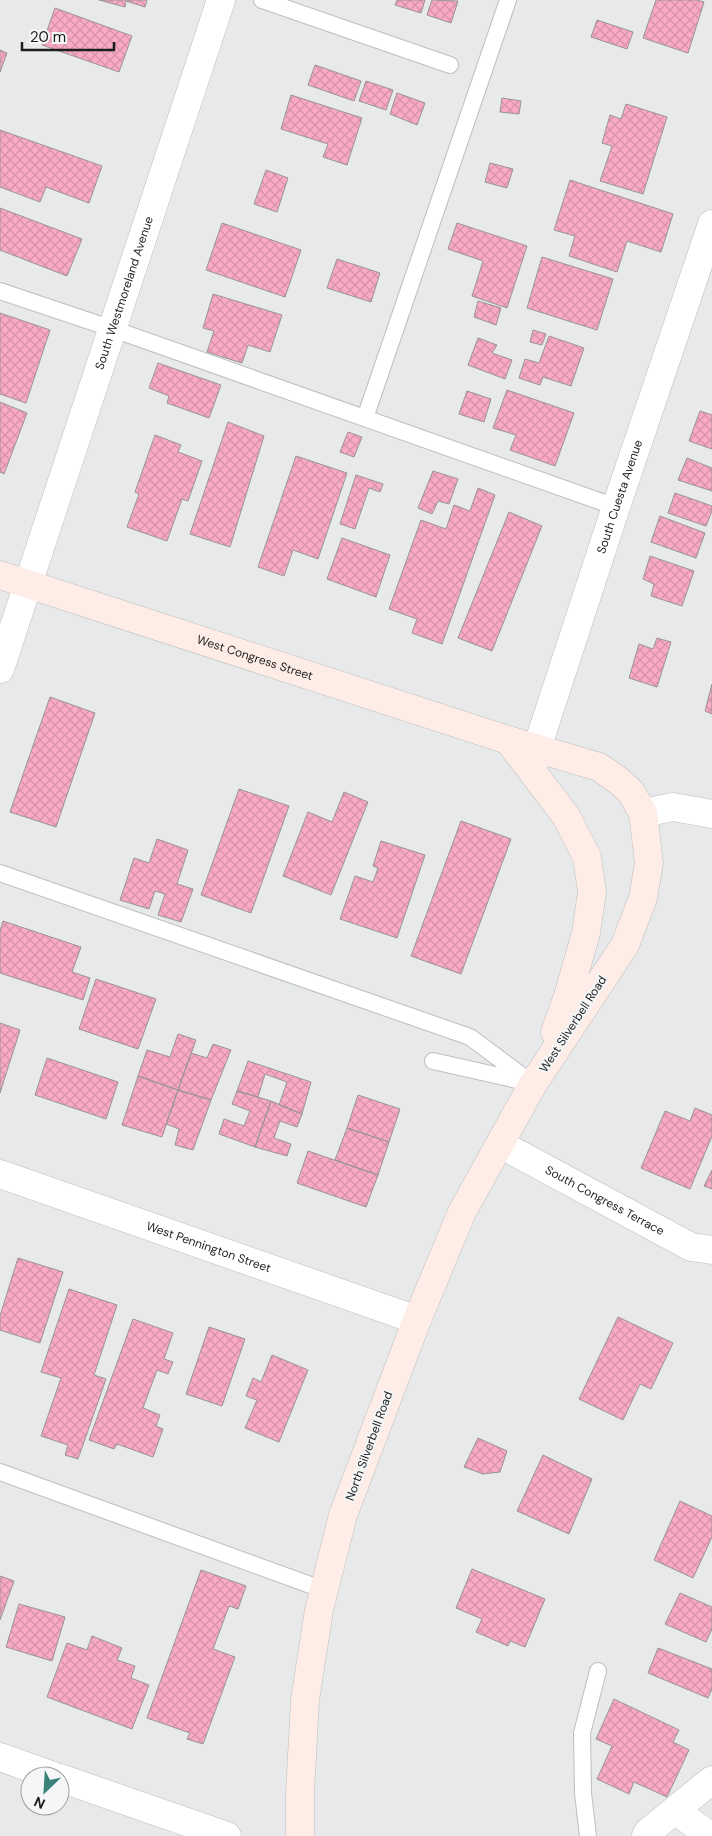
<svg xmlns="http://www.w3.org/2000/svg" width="712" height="1836" font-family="'DM Sans',sans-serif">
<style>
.building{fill:url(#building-cross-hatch);stroke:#989596}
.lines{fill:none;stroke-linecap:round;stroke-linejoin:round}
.service-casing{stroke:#bcbebf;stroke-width:18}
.minor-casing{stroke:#bcbebf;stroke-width:29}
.tertiary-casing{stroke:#bcbebf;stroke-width:29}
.secondary-casing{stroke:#bcbebf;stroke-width:29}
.service{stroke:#fff;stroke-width:16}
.minor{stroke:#fff;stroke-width:28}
.tertiary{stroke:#fff;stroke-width:28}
.secondary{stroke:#feede7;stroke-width:28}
.labels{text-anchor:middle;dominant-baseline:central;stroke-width:4;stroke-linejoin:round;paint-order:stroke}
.street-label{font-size:12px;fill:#1c1d1e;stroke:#f4f6f8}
</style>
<defs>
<pattern id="building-cross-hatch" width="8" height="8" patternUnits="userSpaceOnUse" patternTransform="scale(1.25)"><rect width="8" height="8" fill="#faaac5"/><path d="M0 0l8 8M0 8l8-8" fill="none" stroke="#d692a9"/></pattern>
</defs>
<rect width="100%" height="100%" fill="#e7e9ea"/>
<path class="building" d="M99 0H147L145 7 126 1 125 7Z
M397 0H425L421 13 395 5Z
M432 0 458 1 451 23 427 15Z
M656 0H697L704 2 688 53 643 38Z
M55 8 132 36 119 72 42 45Z
M597 20 633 32 627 49 591 37Z
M0 50 7 53 0 72Z
M315 65 361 81 354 101 308 85Z
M366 81 393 90 386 110 359 101Z
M397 93 425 103 417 125 390 114Z
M291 95 362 118 347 165 323 157 328 144 281 129Z
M502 98 521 101 519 114 500 112Z
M626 104 667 117 643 194 600 181 612 146 602 143 610 115 621 119Z
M0 130 102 166 89 203 46 187 40 202 0 187Z
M490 163 513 169 507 188 485 182Z
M266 170 288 178 277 212 254 204Z
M570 180 673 214 661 252 627 241 617 272 569 256 575 236 554 230Z
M0 208 82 239 67 276 0 250Z
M222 223 301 250 285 297 206 270Z
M457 223 527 246 507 308 472 296 483 261 448 249Z
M542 257 613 279 597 330 527 308Z
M337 259 380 273 371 302 327 288Z
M213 294 282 315 270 352 248 345 242 363 207 352 214 331 203 328Z
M478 301 501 308 496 325 474 317Z
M0 313 50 330 26 403 0 394Z
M533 330 546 334 542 345 530 342Z
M549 336 584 348 571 386 543 377 540 385 519 378 525 359 539 363Z
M478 338 497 345 492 353 512 360 505 379 468 365Z
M158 363 221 385 209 418 167 403 169 396 149 388Z
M507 390 574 413 555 466 510 450 516 435 493 428Z
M467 391 491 399 484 422 459 414Z
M0 402 27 413 4 474 0 472Z
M700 411 712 415V449L689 441Z
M228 422 264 436 230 547 190 534Z
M348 432 362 437 354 457 340 452Z
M155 435 181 445 178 452 202 461 188 501 182 499 167 541 127 527 139 494 135 492Z
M296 456 347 473 318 559 293 550 284 576 258 567Z
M687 458 712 468V491L678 480Z
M433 471 458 479 449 504 438 501 432 514 418 508Z
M356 475 383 484 380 492 369 488 355 529 340 524Z
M478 488 495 495 442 644 412 633 417 619 389 609 421 520 446 529 454 505 470 511Z
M675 493 712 506V511L706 526 668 513Z
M509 512 542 526 492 651 458 638Z
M660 516 705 533 696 558 651 542Z
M342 538 390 555 376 597 327 579Z
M650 556 694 571 682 606 651 596 654 584 643 579Z
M657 638 671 642 657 687 629 678 639 644 653 649Z
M712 684V714L705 711Z
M50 697 95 713 56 827 10 812Z
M239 789 289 806 251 913 201 895Z
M344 792 368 802 331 895 283 876 308 812 332 822Z
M461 821 511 839 461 974 411 956Z
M157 839 188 850 177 884 193 889 181 922 158 915 165 894 155 891 149 909 120 900 134 858 149 863Z
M381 841 425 855 397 938 340 919 355 876 373 882 378 868 373 866Z
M3 921 81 947 72 972 90 978 83 1000 0 973V931Z
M96 979 156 999 138 1049 79 1029Z
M0 1023 20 1030 0 1093Z
M178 1034 196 1040 178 1090 138 1076 147 1050 170 1057Z
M213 1044 231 1050 211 1100 178 1090 191 1053 207 1058Z
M47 1058 118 1082 106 1119 35 1095Z
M248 1061 311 1082 302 1114 279 1105 287 1082 265 1074 258 1097 237 1091Z
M138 1076 178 1090 162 1137 122 1125Z
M178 1090 211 1100 193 1150 175 1145 179 1129 166 1124Z
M237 1091 271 1101 255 1147 219 1134 224 1119 244 1126 250 1111 232 1104Z
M358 1095 400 1109 389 1142 347 1128Z
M271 1101 302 1114 297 1127 280 1121 274 1138 291 1144 287 1156 255 1147Z
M695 1108 712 1115V1136L690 1189 641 1168 665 1111 690 1121Z
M347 1128 389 1142 378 1175 335 1160Z
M308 1151 378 1175 366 1207 297 1183Z
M712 1170V1189L704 1186Z
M18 1258 63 1272 40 1343 0 1330V1316Z
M69 1289 117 1305 94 1375 106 1379 78 1459 65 1455 68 1445 41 1436 61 1378 41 1372Z
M618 1317 673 1343 651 1389 640 1384 623 1420 579 1399Z
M133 1319 173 1333 164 1359 173 1362 168 1374 157 1370 143 1408 160 1415 156 1426 163 1429 153 1457 117 1444 114 1449 89 1440Z
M209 1327 245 1339 222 1406 186 1394Z
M272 1355 308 1370 279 1442 245 1428 257 1400 246 1396 253 1378 261 1382Z
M478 1438 507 1451 500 1472 483 1474 464 1467Z
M543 1455 592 1479 569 1534 517 1511Z
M680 1501 712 1516V1537L693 1578 654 1560Z
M472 1569 545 1599 525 1647 510 1641 508 1646 476 1632 482 1619 456 1608Z
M201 1570 246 1586 238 1609 229 1606 213 1649 235 1657 203 1744 187 1739 190 1733 147 1718Z
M0 1576 14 1581 0 1620Z
M680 1593 712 1607V1629L706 1642 665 1624Z
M19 1604 65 1617 52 1661 6 1647Z
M92 1636 122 1648 117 1660 135 1666 131 1678 149 1685 132 1729 47 1697 67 1643 87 1650Z
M658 1648 712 1669V1689L708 1698 648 1673Z
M614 1699 679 1730 673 1742 689 1750 667 1797 634 1782 629 1794 597 1779 612 1746 596 1739Z"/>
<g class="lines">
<defs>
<path id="service" d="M262 0 450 65
M0 291 113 329 616 507
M365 418 508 0
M0 873 470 1037 533 1084
M433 1061 526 1082
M0 1472 324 1590
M588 1836 583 1793 582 1733 598 1671"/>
<g id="minor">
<path id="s1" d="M0 669 221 0"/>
<path d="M643 813 673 807 712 814"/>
<path id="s2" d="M500 1144 691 1247 712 1250"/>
<path id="s3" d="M0 1174 417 1320"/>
<path d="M0 1757 53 1776"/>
<path d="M60 1778 227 1836"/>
<path d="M675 1810 710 1836"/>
<path d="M646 1836 648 1832 712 1780"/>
</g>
<g id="tertiary">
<path id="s4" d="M532 771 537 748 616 507 712 224"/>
</g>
<g id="secondary">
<path id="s5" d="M0 575 508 740 599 767 619 781 631 792 643 813 649 863 643 898 625 945 533 1084 462 1212 417 1320 343 1515 319 1610 305 1700 300 1793V1836"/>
<path d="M508 740 566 816 587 857 592 892 586 933 568 996 555 1032"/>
</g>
</defs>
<use href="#service" class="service-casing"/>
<use href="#minor" class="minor-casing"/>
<use href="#tertiary" class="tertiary-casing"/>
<use href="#secondary" class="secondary-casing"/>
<use href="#service" class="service"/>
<use href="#minor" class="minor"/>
<use href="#tertiary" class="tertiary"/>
<use href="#secondary" class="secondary"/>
</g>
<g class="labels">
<g class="street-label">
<text stroke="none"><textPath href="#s1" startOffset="396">South Westmoreland Avenue</textPath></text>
<text stroke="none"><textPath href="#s4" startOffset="288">South Cuesta Avenue</textPath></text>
<text stroke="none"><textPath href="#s5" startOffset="268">West Congress Street</textPath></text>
<text transform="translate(573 1024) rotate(-57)">West Silverbell Road</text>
<text stroke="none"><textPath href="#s2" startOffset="119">South Congress Terrace</textPath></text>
<text stroke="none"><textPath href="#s3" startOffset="221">West Pennington Street</textPath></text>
<text transform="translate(369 1446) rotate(-70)">North Silverbell Road</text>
</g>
</g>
<g transform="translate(45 1791) rotate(205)"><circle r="24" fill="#f4f6f8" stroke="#9e9fa1"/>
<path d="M0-4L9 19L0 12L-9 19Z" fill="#3a817a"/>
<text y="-8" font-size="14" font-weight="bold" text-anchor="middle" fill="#1c1d1e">N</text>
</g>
<path d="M22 42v8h92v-8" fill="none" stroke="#1c1d1e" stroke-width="2.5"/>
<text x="30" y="42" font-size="15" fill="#1c1d1e" stroke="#f4f6f8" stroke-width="4" paint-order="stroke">20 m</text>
</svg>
